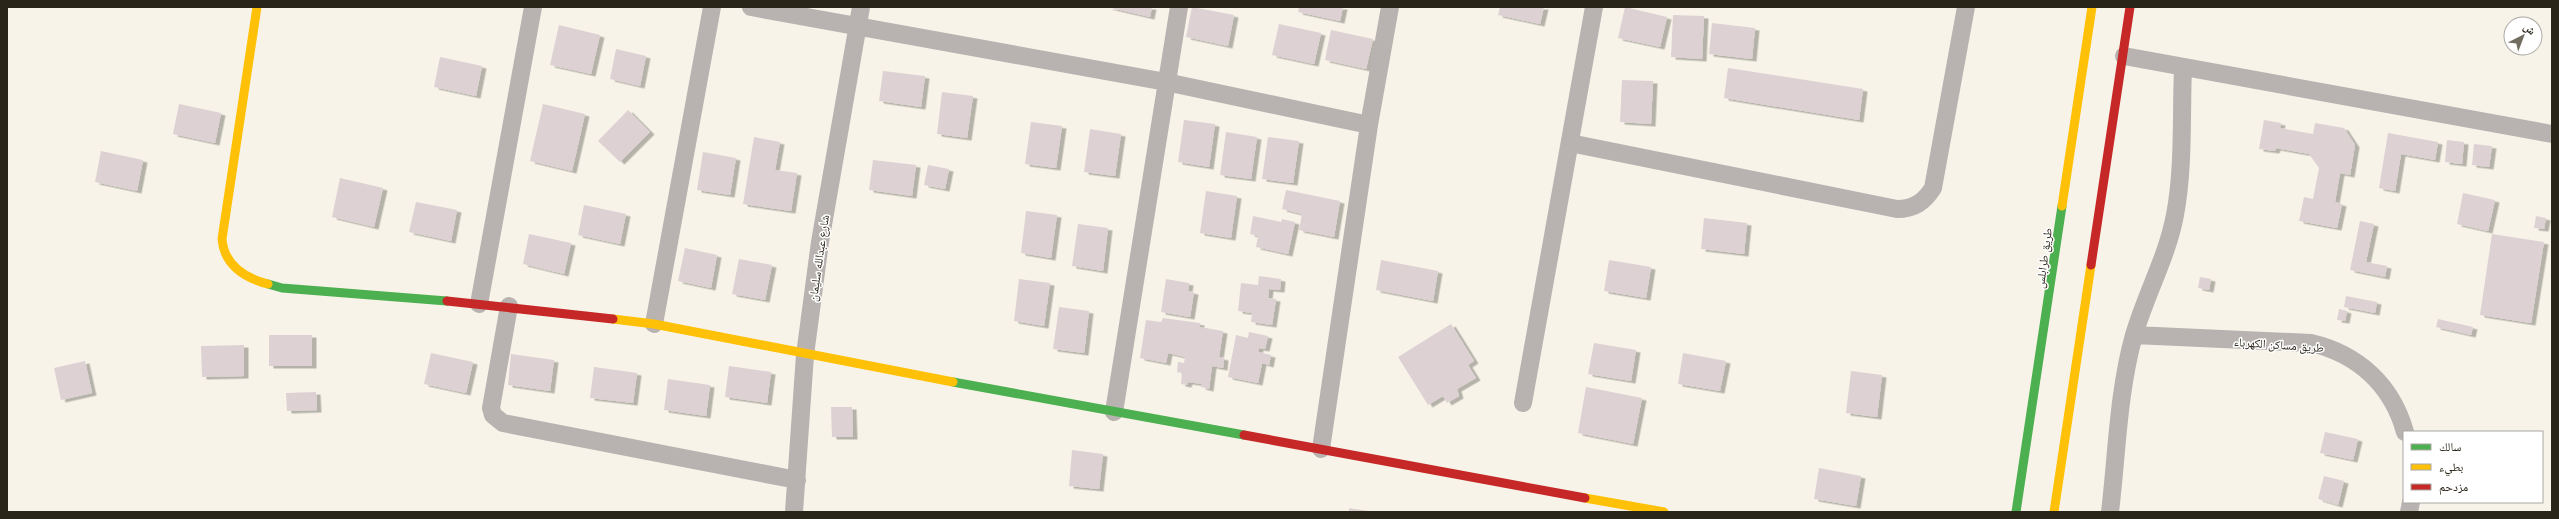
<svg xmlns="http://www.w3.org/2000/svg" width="2559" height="519" font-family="'Exo 2','Noto Naskh Arabic',sans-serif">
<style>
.building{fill:#ddd1d4;filter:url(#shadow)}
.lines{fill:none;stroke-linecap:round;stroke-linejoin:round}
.street{stroke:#b8b2b1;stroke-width:18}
.fast{stroke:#4caf50;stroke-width:9}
.slow{stroke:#ffc107;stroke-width:9}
.jam{stroke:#c62828;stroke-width:9}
.labels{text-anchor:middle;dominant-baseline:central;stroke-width:3;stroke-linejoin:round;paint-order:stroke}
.street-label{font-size:12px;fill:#2a2519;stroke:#fff}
</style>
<defs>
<filter id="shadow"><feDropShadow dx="4.5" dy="2.5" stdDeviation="0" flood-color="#0004"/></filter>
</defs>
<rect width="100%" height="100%" fill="#f7f3e8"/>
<path class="building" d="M1107 7H1152L1150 17Z
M1192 7 1234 15 1228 46 1186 37Z
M1299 7H1343L1340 21 1298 12Z
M1500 7H1544L1540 24 1498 15Z
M1625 7 1667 17 1660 47 1618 38Z
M1673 15 1704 16 1702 59 1671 57Z
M1712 23 1755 28 1752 59 1709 54Z
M1279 24 1321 33 1314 64 1272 55Z
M559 25 600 35 591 74 550 65Z
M1331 30 1373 39 1366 69 1325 60Z
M616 49 646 56 640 86 610 79Z
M440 57 482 66 476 96 434 87Z
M1728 68 1863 89 1859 120 1724 98Z
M883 71 925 76 921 107 879 101Z
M1622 80 1653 81 1651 124 1620 122Z
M942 92 973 96 967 138 937 134Z
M179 104 221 113 215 143 173 134Z
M543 104 585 114 572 171 530 161Z
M628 110 650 132 620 162 598 141Z
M1184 120 1215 124 1209 167 1178 162Z
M2264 120 2281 123 2280 128 2313 134 2315 123 2344 128 2355 145 2350 175 2340 173 2335 202 2342 204 2337 228 2299 221 2304 197 2313 199 2319 168 2309 154 2276 148 2275 151 2259 149Z
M1031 122 1062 126 1056 168 1025 164Z
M1090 129 1121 134 1115 176 1084 172Z
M1226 132 1257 137 1251 179 1220 175Z
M2388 133 2438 142 2435 160 2401 154 2395 191 2379 188Z
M754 137 780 142 775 170 797 173 791 211 743 204Z
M1268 137 1299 141 1293 183 1262 179Z
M2447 140 2464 142 2462 164 2445 162Z
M2474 144 2492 146 2489 167 2472 165Z
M101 151 143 160 137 191 95 182Z
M703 152 736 158 730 195 697 190Z
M873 160 916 165 912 196 869 190Z
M928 165 949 169 945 189 924 185Z
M340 178 383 188 374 227 332 217Z
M1286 190 1340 201 1334 237 1299 230 1302 214 1282 209Z
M1206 191 1237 196 1231 238 1200 233Z
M2463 193 2495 200 2488 231 2457 224Z
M416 202 457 210 451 241 409 232Z
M584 205 626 214 620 244 578 235Z
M1026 211 1057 215 1051 258 1021 253Z
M1253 216 1281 222 1282 219 1295 222 1288 254 1256 247 1258 236 1250 234Z
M2536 216 2546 218 2544 229 2534 228Z
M1704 218 1747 223 1744 254 1701 249Z
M2360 221 2374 224 2366 262 2387 266 2385 277 2350 270Z
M1078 224 1108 228 1103 271 1072 266Z
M529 234 571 243 564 274 523 264Z
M2492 234 2544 242 2531 323 2480 315Z
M685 248 717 255 711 288 678 281Z
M739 259 772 265 765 300 732 294Z
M1381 260 1438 271 1433 301 1376 290Z
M1609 260 1651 267 1646 298 1604 291Z
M1259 276 1281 279 1280 290 1269 289 1268 298 1276 299 1272 325 1251 322 1252 313 1238 311 1241 283 1258 285Z
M2200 277 2211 279 2209 290 2198 288Z
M1019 279 1050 283 1044 326 1014 321Z
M1166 279 1189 283 1188 291 1194 292 1190 317 1161 312Z
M2346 296 2377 302 2375 313 2344 307Z
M1059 307 1089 311 1084 353 1053 349Z
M2339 309 2347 311 2345 321 2337 320Z
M1163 318 1200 323V327L1223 331 1219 357 1224 358 1223 368 1212 366 1209 389 1201 387 1202 384 1188 382 1187 385 1181 384 1182 373 1177 372 1178 362 1184 363 1185 357 1168 353 1166 363 1140 358 1146 320 1161 322Z
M2438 319 2473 327 2471 335 2436 327Z
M1451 324 1474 361 1468 365 1476 378 1457 389 1459 396 1447 403 1443 396 1428 405 1398 357Z
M1249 332 1268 336 1265 349 1259 348 1258 352 1271 355 1269 365 1262 363 1258 383 1228 377 1236 335 1248 338Z
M269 335H312V366H269Z
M1594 343 1636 350 1631 381 1588 374Z
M244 345V376L202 377 201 346Z
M431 353 473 362 466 393 424 384Z
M1683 353 1726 361 1720 391 1678 384Z
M511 354 554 360 550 391 508 385Z
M85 361 92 393 61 400 54 368Z
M729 366 771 372 767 403 725 397Z
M594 367 637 373 633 403 590 398Z
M1851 371 1882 375 1877 417 1846 413Z
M668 379 710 385 706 416 664 410Z
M1586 387 1642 398 1633 444 1578 433Z
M316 392 317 410 287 411 286 393Z
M831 407H852L853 437H832Z
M2325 432 2358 439 2353 460 2320 453Z
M1072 450 1103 454 1099 489 1069 486Z
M1819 468 1861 476 1856 506 1814 499Z
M2324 476 2344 481 2338 505 2318 499Z
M1349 508 1368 511V512H1349Z"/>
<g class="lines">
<path class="street" d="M751 7 1166 82 1369 125
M2124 56 2552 134
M1570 143 1897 209C1914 209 1924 202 1933 188L1966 7
M479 304 533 7
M509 306 491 408 493 415 503 423 797 480
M654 324 712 7
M2134 335 2311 343C2358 354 2392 385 2405 432
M1523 403 1594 7
M1114 412 1179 7
M1321 449 1369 125 1390 7
M794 512 805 355 820 242 861 7
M2110 512C2117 454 2118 392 2134 335 2146 294 2167 257 2175 215 2184 167 2181 115 2183 67
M2409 512 2411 502"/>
<path class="fast" d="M268 284 282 288 447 301
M953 382 1244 435
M2016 512 2062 206"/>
<path class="slow" d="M257 7 222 239C224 265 245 278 268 284
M2062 206 2092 7
M613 319 654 324 953 382
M1585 498 1664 512
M2054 512 2091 265"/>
<path class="jam" d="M2091 265 2130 7
M447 301 613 319
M1244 435 1585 498"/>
</g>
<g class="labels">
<g class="street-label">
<text transform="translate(818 258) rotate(-82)">شارع عبدالله سليمان</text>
<text transform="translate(2043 258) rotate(-82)">طريق طرابلس</text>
<text transform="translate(2279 344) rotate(4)">طريق مساكن الكهرباء</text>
</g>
</g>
<rect width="2559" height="519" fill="none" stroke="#2a2519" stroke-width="16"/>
<rect x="2403" y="431" width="140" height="72" fill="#ffffff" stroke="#aaa8a3"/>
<rect x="2411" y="444" width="20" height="6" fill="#4caf50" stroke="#aaa8a3"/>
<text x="2439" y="451" font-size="12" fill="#2a2519">سالك</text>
<rect x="2411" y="464" width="20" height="6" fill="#ffc107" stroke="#aaa8a3"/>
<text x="2439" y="471" font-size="12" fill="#2a2519">بطيء</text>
<rect x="2411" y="484" width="20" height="6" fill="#c62828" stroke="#aaa8a3"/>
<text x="2439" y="491" font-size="12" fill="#2a2519">مزدحم</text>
<g transform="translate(2523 36) rotate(42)"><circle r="19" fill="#ffffff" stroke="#aaa8a3"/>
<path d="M0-3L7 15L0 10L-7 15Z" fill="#726d61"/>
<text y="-6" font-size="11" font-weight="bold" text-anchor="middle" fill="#2a2519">ش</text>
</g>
</svg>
